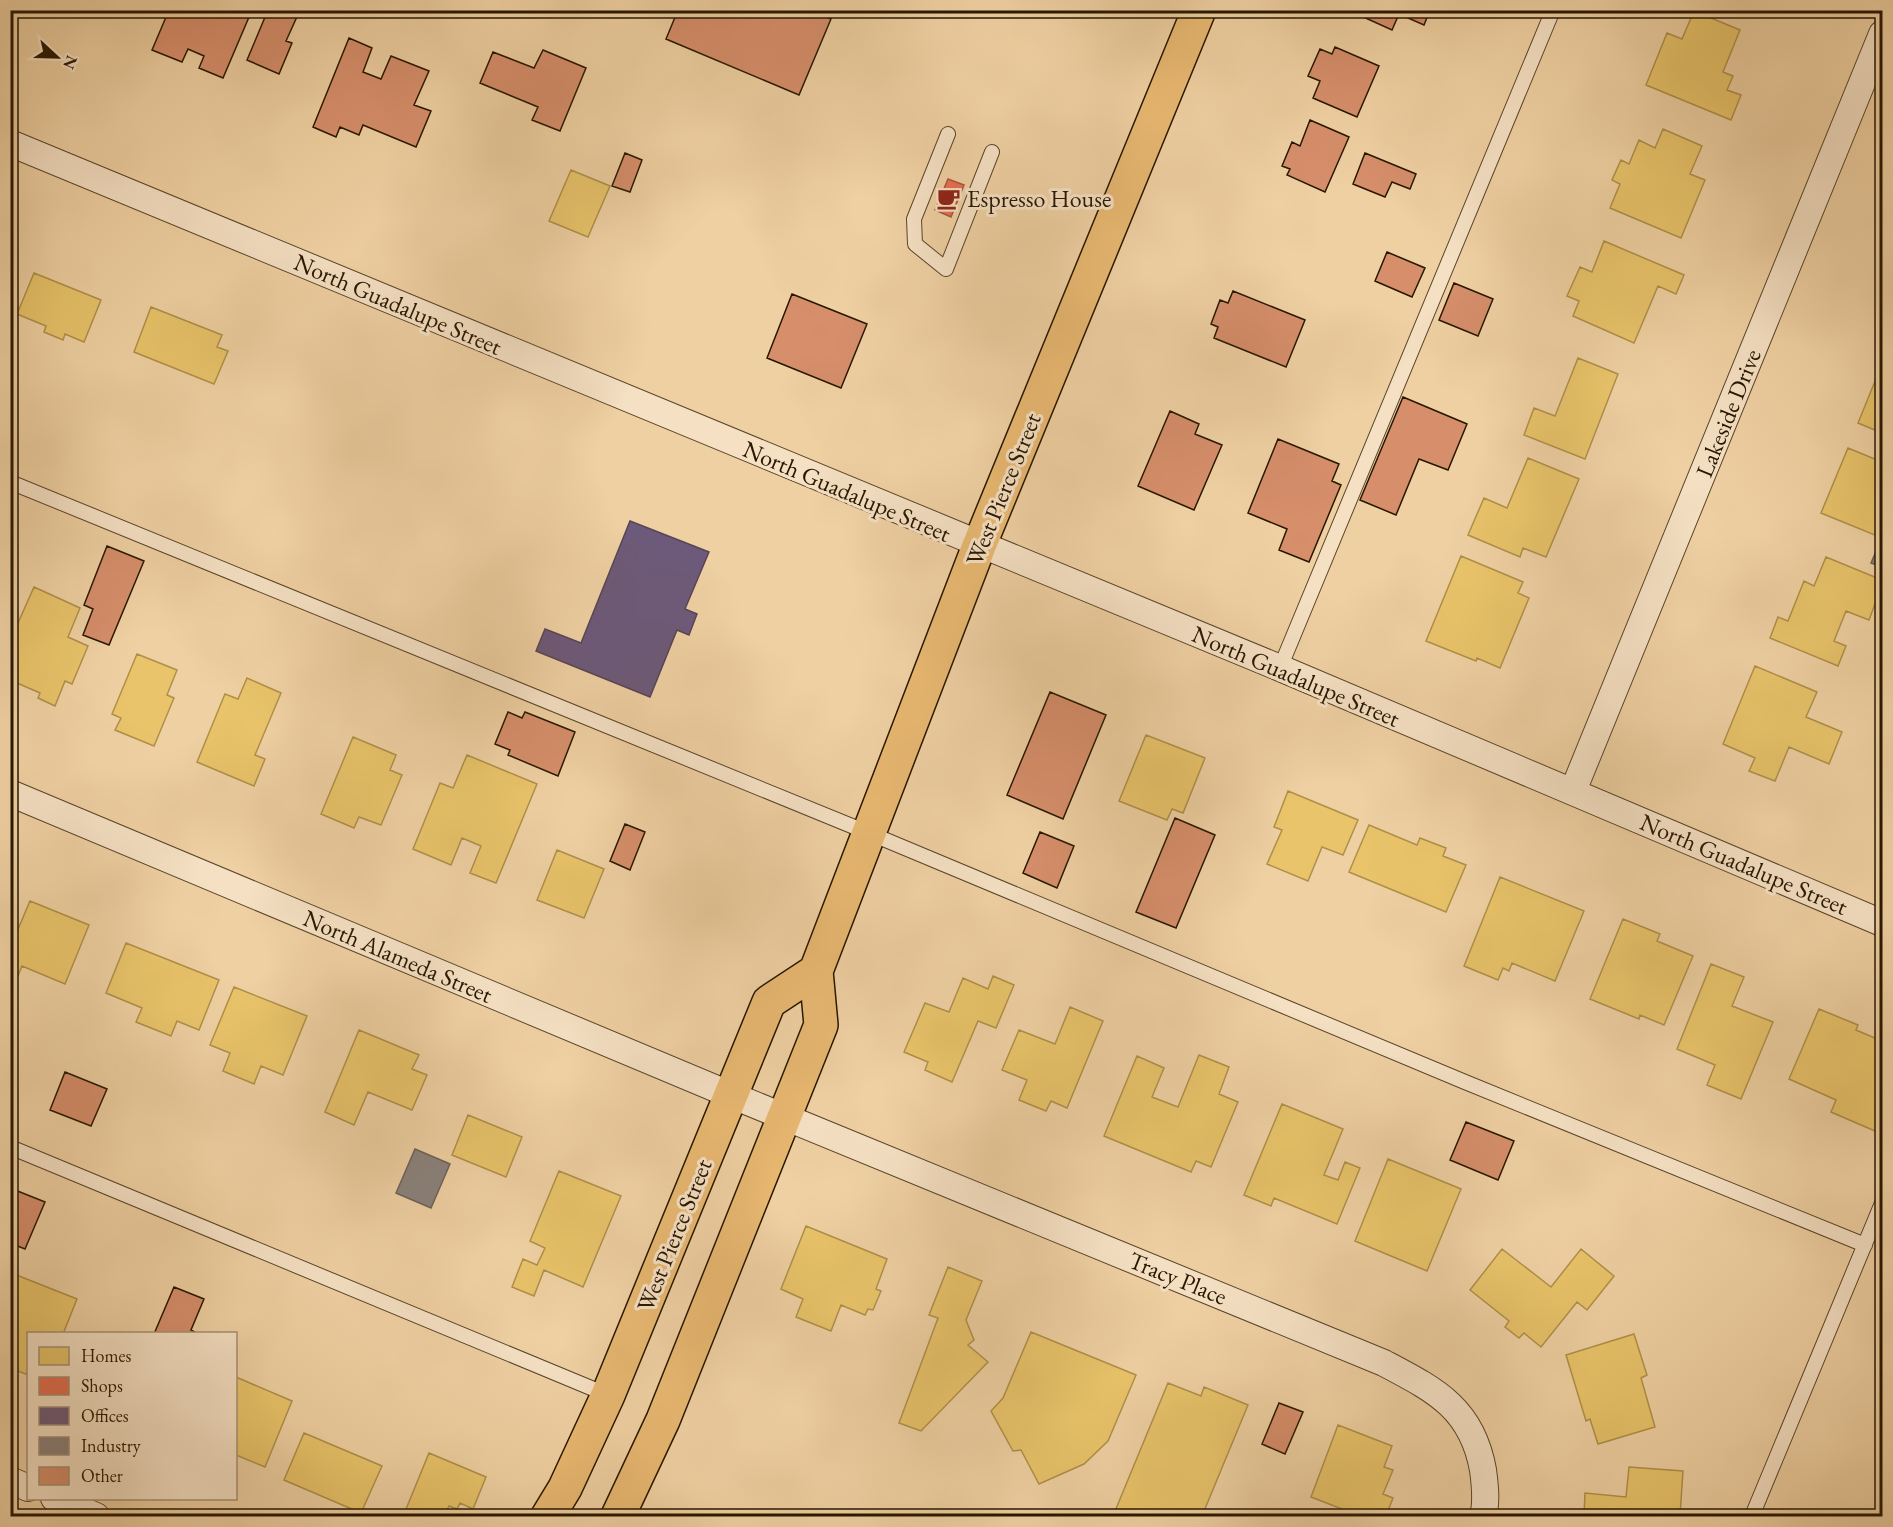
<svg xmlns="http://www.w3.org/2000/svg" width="1893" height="1527" font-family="'EB Garamond',serif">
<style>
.homes{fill:#e9c46a;stroke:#af904a;stroke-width:1.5}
.shops{fill:#e76f51;stroke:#ad5539;stroke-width:1.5}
.offices{fill:#6d597a;stroke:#584556;stroke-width:1.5}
.industry{fill:#8a817c;stroke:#6c6157;stroke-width:1.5}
.building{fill:#d68e6b;stroke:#271701;stroke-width:1.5}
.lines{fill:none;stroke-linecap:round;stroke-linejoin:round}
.service-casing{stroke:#594529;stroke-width:16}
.minor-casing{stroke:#594529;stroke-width:28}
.trunk-casing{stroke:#271701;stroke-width:36}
.service{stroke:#f5e0c3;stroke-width:14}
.minor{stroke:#f5e0c3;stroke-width:26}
.trunk{stroke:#e8b871;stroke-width:33}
.labels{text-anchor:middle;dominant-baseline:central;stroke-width:6;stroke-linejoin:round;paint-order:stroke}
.poi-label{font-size:24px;fill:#271701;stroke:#f5e0c3;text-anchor:start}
.street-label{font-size:24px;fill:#271701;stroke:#f5e0c3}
</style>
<rect width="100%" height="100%" fill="#efd0a2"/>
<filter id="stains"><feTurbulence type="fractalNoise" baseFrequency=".00333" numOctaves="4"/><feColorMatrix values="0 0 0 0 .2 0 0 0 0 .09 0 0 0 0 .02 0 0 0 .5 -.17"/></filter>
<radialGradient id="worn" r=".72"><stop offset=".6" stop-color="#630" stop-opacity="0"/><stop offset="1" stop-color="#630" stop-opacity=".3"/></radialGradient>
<path class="homes" d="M1757 10H1776L1774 17Z
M1694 11 1740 30 1723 72 1733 76 1727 90 1741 95 1731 120 1646 85 1667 33 1682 39Z
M1663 129 1702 146 1690 174 1705 180 1681 238 1610 208 1620 184 1612 180 1621 160 1629 164 1639 140 1655 148Z
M571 170 610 186 588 237 549 221Z
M1604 241 1684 275 1676 294 1658 286 1634 343 1573 316 1579 301 1567 296 1580 267 1592 272Z
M34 273 101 300 84 342 65 334 63 340 44 332 46 326 17 314Z
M151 307 222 335 217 347 228 351 214 384 134 352Z
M1578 358 1618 374 1585 459 1524 435 1534 408 1555 416Z
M1882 364V433L1858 423Z
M1848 448 1882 462V538L1821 513Z
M1528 458 1579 479 1546 557 1523 548 1520 557 1468 535 1484 498 1507 508Z
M1461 556 1523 582 1518 593 1529 598 1500 668 1477 658 1476 661 1426 641Z
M1826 557 1882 580V607L1875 604 1869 620 1846 611 1834 641 1846 646 1838 666 1770 638 1778 617 1788 621 1804 581 1814 586Z
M34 587 80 608 68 637 88 646 72 684 65 681 55 706 38 698 40 693 10 680V641Z
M137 654 177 670 167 695 174 698 154 746 115 730 121 718 112 714Z
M1755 666 1817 692 1806 717 1842 732 1829 764 1789 747 1775 781 1749 771 1755 758 1723 744Z
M247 678 281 693 255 755 265 759 254 786 197 762 225 694 238 699Z
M1146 735 1205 758 1183 813 1172 809 1167 820 1119 801Z
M353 737 396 755 390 770 402 775 381 825 359 817 354 828 321 814Z
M467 755 537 784 496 883 470 873 481 846 462 838 451 865 413 849 440 783 453 788Z
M1288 791 1358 820 1343 855 1322 847 1308 881 1267 864 1282 830 1274 827Z
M1369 825 1417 845 1420 838 1446 848 1443 856 1466 865 1446 912 1349 872Z
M557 850 604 869 584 918 537 900Z
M1500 877 1584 911 1555 981 1512 963 1509 971 1503 968 1498 980 1464 966Z
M30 901 89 925 65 984 22 966 13 988 10 987V948Z
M1623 919 1660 934 1657 941 1693 956 1664 1025 1640 1015 1639 1019 1590 999Z
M126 943 219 980 199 1030 177 1021 171 1036 136 1022 142 1008 106 993Z
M1711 964 1744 977 1732 1006 1773 1022 1741 1099 1707 1085 1715 1065 1677 1049Z
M993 976 1014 985 996 1028 978 1021 952 1082 925 1070 928 1062 904 1052 925 1003 949 1012 963 978 988 989Z
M234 987 307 1016 283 1075 261 1066 254 1084 223 1071 230 1053 210 1045Z
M1070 1007 1103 1021 1067 1108 1051 1101 1046 1111 1019 1100 1027 1080 1002 1070 1019 1030 1055 1044Z
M1819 1009 1858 1025 1856 1030 1882 1041V1134L1831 1112 1836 1100 1789 1079Z
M359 1030 419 1055 412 1069 427 1075 412 1110 368 1092 354 1125 325 1112Z
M1199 1055 1229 1067 1219 1094 1238 1102 1211 1167 1196 1161 1191 1172 1104 1136 1137 1056 1164 1068 1152 1097 1178 1107Z
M1282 1104 1343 1129 1324 1175 1338 1180 1345 1162 1360 1168 1337 1224 1274 1198 1271 1206 1244 1195Z
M468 1115 522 1137 506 1177 452 1155Z
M1388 1159 1461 1189 1427 1271 1355 1241Z
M559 1171 621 1196 583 1287 544 1270 534 1296 512 1287 523 1259 537 1265 545 1248 530 1241Z
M806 1226 887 1259 876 1289 881 1291 873 1310 868 1309 865 1315 841 1305 831 1331 796 1317 803 1299 781 1289Z
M1502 1249 1551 1287 1581 1249 1614 1276 1587 1310 1577 1302 1541 1347 1524 1333 1519 1338 1505 1327 1509 1321 1470 1290Z
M948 1267 982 1281 966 1320 974 1340 968 1345 988 1362 921 1431 899 1423 938 1318 929 1315Z
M14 1274 77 1299 63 1334H28V1375L10 1368V1283Z
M1031 1332 1136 1375 1108 1441 1084 1464 1039 1484 1021 1450 1013 1451 991 1411 1003 1398Z
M1634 1334 1647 1375 1641 1378 1655 1427 1598 1444 1590 1419 1586 1421 1566 1355Z
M236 1377 292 1401 265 1467 236 1455Z
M1168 1383 1201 1396 1204 1387 1248 1405 1202 1516H1113Z
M1338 1425 1392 1446 1384 1467 1393 1470 1383 1494 1393 1498 1386 1516H1360L1311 1497Z
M304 1433 382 1466 361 1513 284 1480Z
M429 1453 486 1477 473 1509 460 1503 457 1509 449 1506 444 1516H410L404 1514Z
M1629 1467 1683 1471 1680 1516 1646 1513 1645 1516H1584L1585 1493 1626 1497Z"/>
<path class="shops" d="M948 179 964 185 951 217 935 210Z"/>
<path class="offices" d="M630 521 709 552 685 609 697 614 689 635 677 630 650 697 536 651 545 629 581 643Z"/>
<path class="industry" d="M1880 542 1882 543V567L1871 563Z
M415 1149 450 1164 431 1208 396 1193Z"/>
<path class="building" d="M169 10H252L223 78 199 68 204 56 188 49 182 62 152 50Z
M268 10H300L286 41 292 43 279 74 247 60Z
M678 10H811L831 19 799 95 666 39Z
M1348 10H1430L1424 25 1399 14 1392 30Z
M349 38 372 48 363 72 381 79 391 56 429 71 414 105 431 111 416 147 363 125 359 135 340 127 336 137 313 127Z
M1335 47 1379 66 1357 117 1313 98 1320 81 1308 76 1320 49 1332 54Z
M543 50 586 68 560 131 532 120 538 107 480 83 493 52 534 68Z
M1310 120 1349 137 1325 192 1287 175 1290 169 1282 166 1292 142 1300 146Z
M625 153 642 160 630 192 612 186Z
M1365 153 1416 174 1410 189 1392 182 1385 197 1353 184Z
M1387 252 1425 268 1412 297 1375 281Z
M1454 283 1493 299 1478 336 1439 320Z
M1233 291 1305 320 1286 367 1214 338 1218 327 1211 324 1220 300 1228 303Z
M792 294 867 324 841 388 767 358Z
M1403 397 1467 424 1448 470 1419 459 1396 515 1360 500Z
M1170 411 1199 424 1195 434 1222 445 1194 510 1138 486Z
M1278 439 1339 464 1332 481 1341 485 1309 562 1279 550 1287 529 1248 513Z
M107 546 144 561 109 645 83 635 93 609 84 605Z
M1050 692 1106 715 1063 819 1007 795Z
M508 712 522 718 525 712 575 732 558 776 508 755 510 750 495 744Z
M1175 818 1215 835 1176 928 1136 912Z
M625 824 645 832 630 870 610 861Z
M1040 832 1074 846 1057 888 1023 873Z
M65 1072 107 1089 91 1126 50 1110Z
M1466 1122 1514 1141 1498 1180 1450 1160Z
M15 1190 45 1202 25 1249 10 1243V1200Z
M174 1287 204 1299 191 1330 198 1334H154Z
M1279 1403 1303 1412 1285 1454 1262 1444Z"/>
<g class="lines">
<defs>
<path id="service" d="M948 134 914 219 915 244 946 269 992 152
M10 482 869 833 1465 1082 1865 1245
M1280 668 1553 10
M10 1147 608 1395
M1752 1516 1882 1203"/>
<path id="minor" d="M10 143 1280 668 1882 923
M1573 791 1882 34
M10 793 731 1095 1384 1363C1435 1390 1472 1408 1483 1470 1485 1485 1487 1502 1483 1516
M10 1480 28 1488
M54 1498 96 1516"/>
<path id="trunk" d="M548 1516 565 1488 608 1395 769 1002 816 971
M618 1516 663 1420 821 1025 816 971 979 546 1199 10"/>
</defs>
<use href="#service" class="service-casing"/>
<use href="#minor" class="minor-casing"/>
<use href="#trunk" class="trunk-casing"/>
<use href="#service" class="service"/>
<use href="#minor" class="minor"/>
<use href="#trunk" class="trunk"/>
</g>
<defs>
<symbol id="cafe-bare" viewBox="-9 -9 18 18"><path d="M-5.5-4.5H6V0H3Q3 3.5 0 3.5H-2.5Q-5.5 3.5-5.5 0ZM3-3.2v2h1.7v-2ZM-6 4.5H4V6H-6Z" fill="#8f2418" stroke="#f5e0c3" stroke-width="2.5" paint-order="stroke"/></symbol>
</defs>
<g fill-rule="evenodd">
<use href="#cafe-bare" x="932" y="182" width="33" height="33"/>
</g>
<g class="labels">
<g class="poi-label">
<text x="967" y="198">Espresso House</text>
</g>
<g class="street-label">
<text transform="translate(398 304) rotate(23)">North Guadalupe Street</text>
<text transform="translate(1728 413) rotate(-68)">Lakeside Drive</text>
<text transform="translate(1003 489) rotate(-68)">West Pierce Street</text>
<text transform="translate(847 491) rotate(23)">North Guadalupe Street</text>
<text transform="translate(1296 676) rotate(23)">North Guadalupe Street</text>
<text transform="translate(1744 864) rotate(23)">North Guadalupe Street</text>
<text transform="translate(398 956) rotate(23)">North Alameda Street</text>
<text transform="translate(674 1235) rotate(-68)">West Pierce Street</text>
<text transform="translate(1178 1278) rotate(22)">Tracy Place</text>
</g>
</g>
<rect width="1893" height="1527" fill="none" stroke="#efd0a2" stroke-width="36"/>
<rect x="12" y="12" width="1869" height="1503" fill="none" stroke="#271701" stroke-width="3"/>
<rect x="18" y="18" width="1857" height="1491" fill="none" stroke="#271701" stroke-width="1.5"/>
<rect x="27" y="1332" width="210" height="168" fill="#f5e0c3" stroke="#a39075" stroke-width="1.5"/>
<rect x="39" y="1347" width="30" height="18" fill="#e9c46a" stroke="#a39075" stroke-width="1.5"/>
<text x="81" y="1362" font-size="18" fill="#271701">Homes</text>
<rect x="39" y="1377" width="30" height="18" fill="#e76f51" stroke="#a39075" stroke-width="1.5"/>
<text x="81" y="1392" font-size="18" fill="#271701">Shops</text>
<rect x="39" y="1407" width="30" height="18" fill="#6d597a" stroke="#a39075" stroke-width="1.5"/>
<text x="81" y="1422" font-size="18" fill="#271701">Offices</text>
<rect x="39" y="1437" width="30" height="18" fill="#8a817c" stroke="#a39075" stroke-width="1.5"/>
<text x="81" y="1452" font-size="18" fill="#271701">Industry</text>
<rect x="39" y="1467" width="30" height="18" fill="#d68e6b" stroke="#a39075" stroke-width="1.5"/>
<text x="81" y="1482" font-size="18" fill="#271701">Other</text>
<g transform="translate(57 57) rotate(112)" stroke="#f5e0c3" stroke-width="4.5" paint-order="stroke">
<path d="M0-4.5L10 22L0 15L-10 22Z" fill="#271701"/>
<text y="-9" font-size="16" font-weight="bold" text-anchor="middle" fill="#271701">N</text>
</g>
<rect width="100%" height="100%" filter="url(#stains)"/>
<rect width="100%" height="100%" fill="url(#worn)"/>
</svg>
